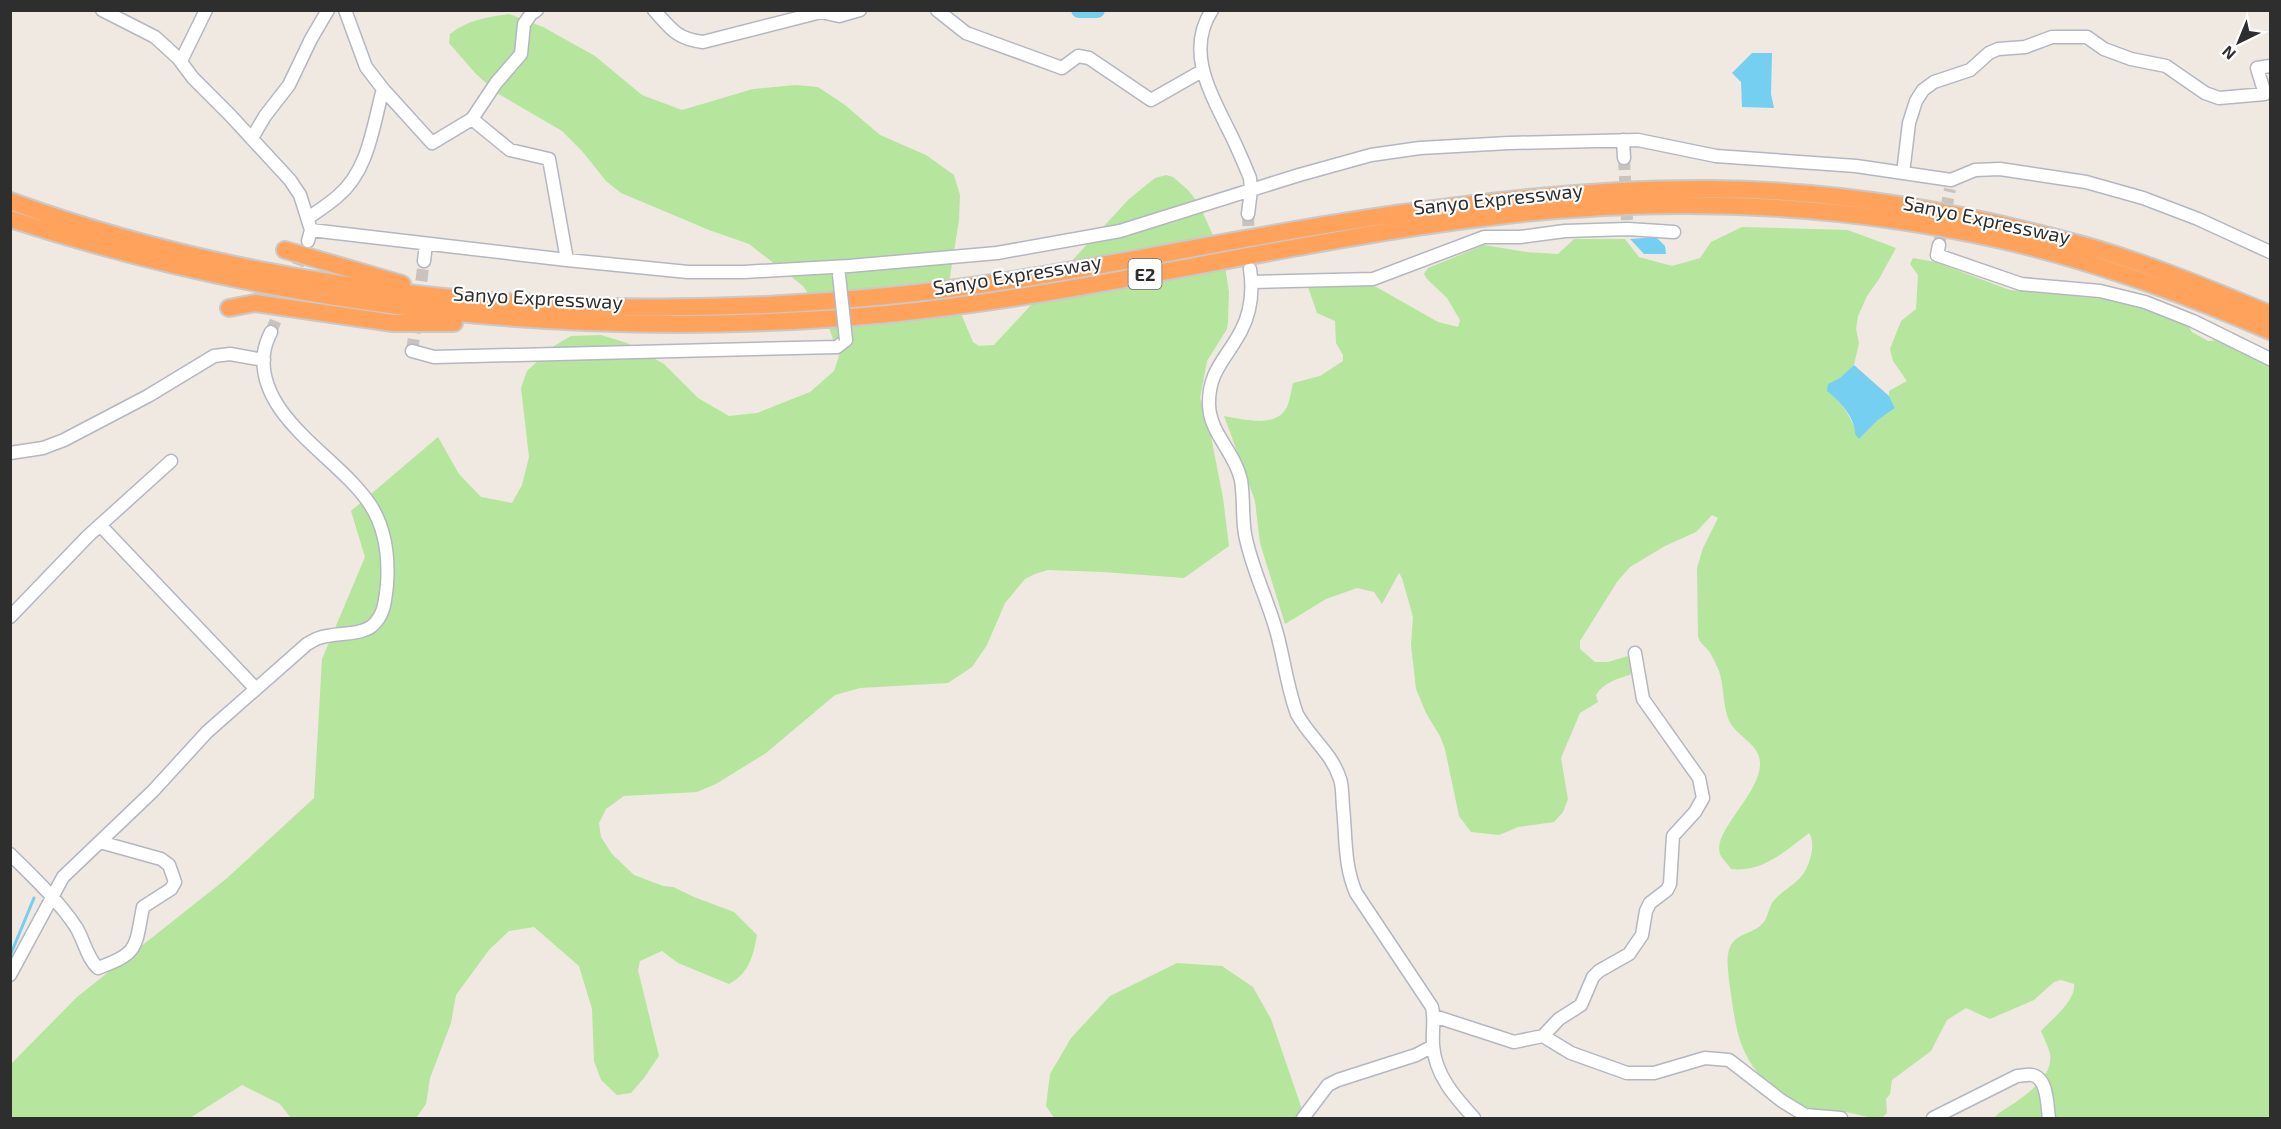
<svg xmlns="http://www.w3.org/2000/svg" width="2281" height="1129" font-family="'Exo 2',sans-serif">
<style>
.green{fill:#b6e59e}
.water{fill:#75cff0}
.lines{fill:none;stroke-linecap:round;stroke-linejoin:round}
.stream{stroke:#75cff0;stroke-width:3}
.river{stroke:#75cff0;stroke-width:16}
.minor-tunnel{stroke:#c8c4bd;stroke-width:12;stroke-dasharray:12 6;stroke-linecap:butt}
.minor-casing{stroke:#b4b7c1;stroke-width:15}
.highway-casing{stroke:#c9c9c9;stroke-width:20}
.minor{stroke:#fff;stroke-width:12}
.highway{stroke:#ffa35c;stroke-width:16}
.minor-bridge-casing{stroke:#b4b7c1;stroke-width:15;stroke-linecap:butt}
.minor-bridge{stroke:#fff;stroke-width:12}
.labels{text-anchor:middle;dominant-baseline:central;stroke-width:4.5;stroke-linejoin:round;paint-order:stroke}
.shield{fill:#fff;stroke:#6d6d6d;stroke-width:1.5}
.shield-label{font-size:18px;font-weight:bold;fill:#2e2e2e}
.street-label{font-size:20px;fill:#2e2e2e;stroke:#fff}
</style>
<rect width="100%" height="100%" fill="#efe9e1"/>
<path class="green" d="M509 14 543 27 595 56 642 95 682 110 753 89 795 85 818 87 845 105 880 135 926 155 954 175 960 195 959 220 950 277 953 295 973 342 979 346 994 345 1129 199 1155 178 1166 175 1173 177 1188 190 1199 204 1224 260 1229 292 1228 322 1227 329 1207 361 1200 398 1210 431 1223 498 1229 546 1184 578 1103 572 1048 570 1035 574 1025 579 1005 603 987 645 972 667 948 683 860 688 835 695 766 753 716 784 697 792 624 796 606 809 599 823 601 837 612 854 634 875 663 886 673 887 694 897 734 912 757 935C753 957 749 973 729 984L678 963 662 951 640 961 638 970 659 1056 644 1078 631 1093 617 1095 601 1080 594 1061 592 1009 579 966 534 927 509 931 489 950 456 995 451 1023 430 1078 426 1104 416 1118H291L280 1104 242 1085 190 1118H11V1064L77 997 226 879 314 798 322 659 365 557 351 511 438 437 459 474 481 497 512 503 522 485 529 457 521 388 527 371 554 346 571 336 601 335 627 343 664 364 698 398 729 416 757 413 810 392 834 371 839 356 827 322 803 286 749 244 709 230 621 193 606 181 582 151 562 131 497 93 476 74 449 43 450 34C467 20 487 17 509 14Z
M1742 227 1848 230 1896 248 1879 279 1867 296 1858 316 1856 329 1859 343 1854 365 1828 391C1843 403 1853 421 1859 439L1878 420 1895 408 1889 396V391L1907 381 1893 361 1890 349 1901 321 1916 309 1918 275 1910 264 1913 258 1935 262 2010 290 2124 301 2187 324 2192 332 2208 341 2221 340 2270 364V1118H1994L1999 1113C2017 1102 2055 1078 2050 1054 2048 1046 2044 1038 2041 1031 2052 1019 2076 1001 2074 984L2061 980 2054 982 2034 1000 1990 1019 1966 1008 1947 1020 1931 1051 1892 1080 1890 1094 1886 1099 1887 1113 1882 1118C1871 1119 1861 1115 1851 1113 1843 1111 1836 1113 1828 1112 1814 1110 1792 1104 1781 1095 1740 1062 1737 1037 1730 988 1729 977 1725 958 1730 947 1736 933 1753 934 1762 924 1768 918 1768 910 1772 903 1778 894 1791 887 1799 879 1809 870 1817 844 1809 833 1785 851 1763 873 1731 869 1728 864 1722 859 1720 854 1712 832 1760 794 1760 764 1761 746 1740 738 1731 724 1723 712 1724 685 1719 671 1716 664 1712 655 1708 650 1703 644 1700 644 1698 636L1697 568 1703 548 1718 518 1712 515 1696 532 1665 546 1630 567 1617 582 1580 641V649L1595 662H1608L1628 656 1632 669 1630 675C1618 678 1603 683 1596 695L1598 702 1580 713 1561 758 1568 799 1563 812 1554 822 1518 827 1499 835 1471 832 1459 816 1445 749 1440 736 1426 713 1416 689 1411 645 1413 617 1402 578 1399 573 1382 604 1374 592 1357 588 1326 599 1285 624 1260 543 1255 501 1224 416C1243 419 1276 429 1287 407 1290 400 1291 391 1293 383L1320 376 1343 361V355L1336 343 1335 321 1317 313 1308 287 1371 284 1438 322 1458 327 1460 320 1447 298 1427 279 1424 274 1428 268 1484 245 1526 252 1558 254 1574 239H1625L1639 257 1672 266 1700 258 1711 242Z
M1177 963 1222 966 1253 987 1271 1019 1305 1118H1054L1046 1106 1050 1074 1071 1038 1110 996Z"/>
<path class="water" d="M1752 53H1772L1771 94 1774 108 1742 107 1741 82 1732 73Z
M1656 237 1665 246 1666 254H1644L1630 239Z
M1854 365 1889 396 1895 408 1878 420 1859 439 1855 434C1856 419 1839 400 1827 391L1828 384 1840 378Z"/>
<g class="lines">
<path class="stream" d="M10 956 34 898"/>
<path class="river" d="M1079 10H1097"/>
<path class="minor-tunnel" d="M1624 158 1627 220
M1248 214 1249 244
M1939 245 1950 189
M419 299 424 261
M271 332 304 249
M412 351 417 317"/>
<defs>
<path id="minor" d="M102 10 155 37 178 58 193 78 230 115 290 180 300 195 311 230 308 241
M345 10 366 67 383 89 432 143 472 119 496 83 521 54 524 24 531 14 537 10
M654 10C671 29 677 39 703 42L821 12 839 16 860 10
M937 10 966 33 1062 68 1078 56 1089 58 1151 100 1202 71
M1212 10C1186 50 1209 90 1227 127 1236 144 1243 161 1250 178L1251 190 1248 214
M181 61 206 10
M472 119 510 150 549 159 567 260
M252 138 265 116 289 85 311 39 328 10
M1623 140 1624 158
M1903 173 1909 123 1916 101 1923 90 1934 82 1970 70 1989 53 1998 49 2025 47 2052 37H2087L2104 49 2131 59 2166 66 2205 93 2219 98 2265 94 2257 68 2270 66
M308 218C318 211 329 204 338 196 369 170 373 125 383 89
M311 230 567 260 688 272H744L849 266 997 253 1120 231 1299 175 1371 155 1420 148 1509 143 1638 140 1716 156 1856 166 1951 180 1975 170 2000 169 2086 182 2143 198 2198 219 2270 252
M1939 245 1937 255 2021 284 2100 291 2145 302 2193 321 2270 359
M424 261 426 244
M1250 269C1253 289 1251 312 1241 331 1227 358 1208 371 1209 405 1210 434 1235 452 1241 480 1244 498 1242 517 1245 534 1251 567 1267 598 1276 630 1284 658 1287 687 1297 714 1310 738 1332 753 1340 779 1343 788 1342 798 1343 807 1346 836 1344 866 1356 893L1432 1007C1435 1019 1432 1032 1433 1045 1435 1075 1455 1097 1474 1118
M1252 282 1373 279 1484 237H1520L1565 231 1628 229 1674 232
M412 351 434 357 837 347 846 340
M10 453 43 448 64 440 148 396 214 356 230 354 264 360
M100 525 256 689
M10 617 88 536 171 461
M10 854C33 877 58 900 76 927 84 940 87 958 98 968 139 953 135 948 143 907L171 889 175 882 169 865 161 859 100 842
M10 975 63 877 153 791 207 732 307 644C311 642 315 639 319 638 335 632 359 636 372 626 385 615 385 600 387 585 389 557 386 530 371 506 341 458 256 418 264 353 265 346 268 338 271 332
M1434 1016 1514 1042 1543 1036 1559 1019 1581 1005 1593 977 1599 971 1629 954 1642 935 1646 911 1650 903 1667 890 1670 884 1673 836 1695 812 1703 798 1699 778 1643 699 1635 653
M1543 1036 1571 1053 1627 1073H1654L1705 1058 1729 1060 1782 1101 1805 1115 1841 1118
M1303 1118 1328 1085 1338 1080 1416 1055 1433 1046
M1933 1118 2017 1076C2021 1076 2028 1074 2032 1075 2048 1078 2047 1106 2049 1118"/>
<path id="highway" d="M10 201C284 301 600 325 887 296 1064 279 1236 235 1411 212 1511 198 1611 188 1711 189 1829 190 1949 209 2064 240 2135 258 2203 286 2270 314
M10 219C294 311 591 342 888 314 1099 293 1305 237 1515 214 1675 197 1840 204 1997 239 2091 260 2182 293 2270 331
M285 250 402 284
M229 308 255 303 393 323H454"/>
</defs>
<use href="#minor" class="minor-casing"/>
<use href="#highway" class="highway-casing"/>
<use href="#minor" class="minor"/>
<use href="#highway" class="highway"/>
<defs>
<path id="minor-bridge" d="M839 275 846 340"/>
</defs>
<use href="#minor-bridge" class="minor-bridge-casing"/>
<use href="#minor-bridge" class="minor-bridge"/>
</g>
<g class="labels">
<rect class="shield" x="1128.5" y="259" width="33" height="30" rx="4.5"/>
<g class="shield-label">
<text x="1145" y="274">E2</text>
</g>
<g class="street-label">
<text transform="translate(1498 198) rotate(-6)">Sanyo Expressway</text>
<text transform="translate(1987 219) rotate(12)">Sanyo Expressway</text>
<text transform="translate(1017 274) rotate(-9)">Sanyo Expressway</text>
<text transform="translate(538 297) rotate(3)">Sanyo Expressway</text>
</g>
</g>
<rect width="2281" height="1129" fill="none" stroke="#2e2e2e" stroke-width="24"/>
<g transform="translate(2239 42) rotate(223)" stroke="#ffffff" stroke-width="4.5" paint-order="stroke">
<path d="M0-4.5L10 22L0 15L-10 22Z" fill="#2e2e2e"/>
<text y="-9" font-size="16" font-weight="bold" text-anchor="middle" fill="#2e2e2e">N</text>
</g>
</svg>
